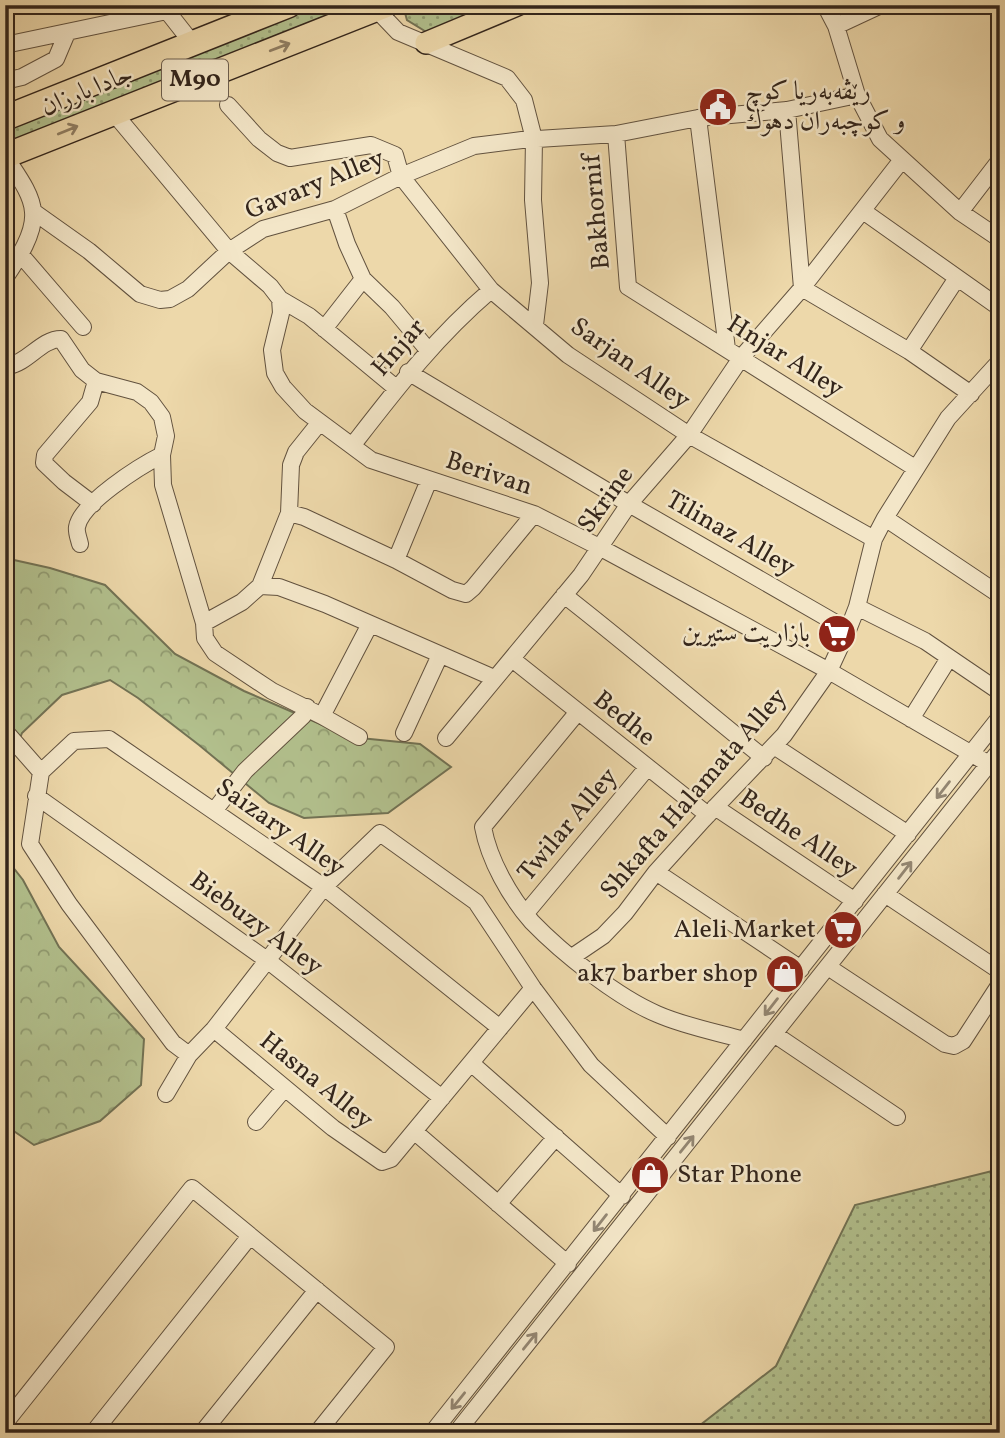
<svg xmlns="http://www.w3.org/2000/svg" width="1005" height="1438" font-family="Vollkorn,Amiri,serif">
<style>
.grass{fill:url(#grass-dots);stroke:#727254;stroke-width:2}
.forest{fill:url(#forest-crowns);stroke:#727254;stroke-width:2}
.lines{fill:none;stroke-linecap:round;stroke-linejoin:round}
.minor-casing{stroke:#62523f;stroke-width:18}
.major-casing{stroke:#33251b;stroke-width:24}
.highway-casing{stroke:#33251b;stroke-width:27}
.minor{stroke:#f3e6c8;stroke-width:16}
.major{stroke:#edd8aa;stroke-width:21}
.highway{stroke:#edd8aa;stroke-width:24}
.oneway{stroke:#907e62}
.oneway2{stroke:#938672}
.labels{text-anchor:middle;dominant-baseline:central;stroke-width:5;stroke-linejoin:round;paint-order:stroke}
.shield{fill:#f3e6c8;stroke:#6d5f4f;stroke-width:2}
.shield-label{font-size:24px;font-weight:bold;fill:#33251b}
.street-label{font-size:26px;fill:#33251b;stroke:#f3e6c8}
.poi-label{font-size:26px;fill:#33251b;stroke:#f3e6c8;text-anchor:end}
</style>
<defs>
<pattern id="grass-dots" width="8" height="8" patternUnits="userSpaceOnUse" patternTransform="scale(1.75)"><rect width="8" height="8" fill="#b2c08d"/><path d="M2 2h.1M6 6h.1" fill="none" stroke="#919c72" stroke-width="1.8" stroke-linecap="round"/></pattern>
<pattern id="forest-crowns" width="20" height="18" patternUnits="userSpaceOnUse" patternTransform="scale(1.75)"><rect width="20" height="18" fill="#b2c08d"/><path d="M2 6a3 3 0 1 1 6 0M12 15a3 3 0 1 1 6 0" fill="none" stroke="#919c72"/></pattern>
</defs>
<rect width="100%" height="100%" fill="#edd8aa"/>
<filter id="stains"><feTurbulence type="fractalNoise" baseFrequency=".00286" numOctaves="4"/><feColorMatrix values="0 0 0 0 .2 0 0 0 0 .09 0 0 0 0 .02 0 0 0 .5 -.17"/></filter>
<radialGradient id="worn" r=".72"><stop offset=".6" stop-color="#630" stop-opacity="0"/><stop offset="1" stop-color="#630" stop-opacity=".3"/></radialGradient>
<path class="grass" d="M320 5H358L5 145V129Z
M428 5H511L428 33 407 20 405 13Z
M1000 1169V1433H690L776 1366 855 1205Z"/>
<path class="forest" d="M5 558 50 568 105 585 175 654 244 691 350 737 420 744 451 767 388 813 304 818 269 803 199 745 138 698 110 680 62 695 22 733 5 777Z
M5 857 23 880 59 947 144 1039 141 1085 100 1121 34 1145 5 1125Z"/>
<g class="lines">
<defs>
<path id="minor" d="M376 9 398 32 507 78 524 100 534 139 533 200 540 283 535 325
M167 11 193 44
M836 26 881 5
M5 45 167 11 176 5
M5 81 22 77 56 59 67 33
M857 95 880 139 960 212 1000 239
M228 105 259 139 277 153 290 158 371 145 395 155 401 176 491 290 568 355 689 435 874 539
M787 110 802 288
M113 112 229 251 270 286 280 299 281 313 272 350 275 373 283 387 305 411 371 460 534 514 601 548 829 671 989 764
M698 118 727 349
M616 134 628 287 915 468
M5 156C15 172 32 193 33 212 35 234 17 260 5 278
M335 209 347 244 363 279 392 307 428 350
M863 211 1000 308
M34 212 89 251 140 294 160 300 170 299 188 289 229 251 263 229 335 209 401 176 474 146 522 140 616 134 698 118 787 110 857 95 836 26 825 5
M960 212 1000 160
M21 255 83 327
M802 288 909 351 971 394
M280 299 309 316 396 388
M324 329 363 279
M909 351 957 278
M5 364 8 366C28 363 41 339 61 339L82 370 96 381 137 392 151 402 162 417 166 436 162 455 163 485 204 623 205 638 215 653 272 691 322 716 370 624
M408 372 629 504 848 630
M352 446C397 388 435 338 491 290
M429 480 396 560 452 590 466 594 473 588 534 514
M93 504 64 482 44 463 45 455 90 402 96 381
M289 513 304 517 396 560
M885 518 1000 595
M80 544C79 539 76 532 77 527 81 503 140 466 162 455
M260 586 279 587 325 604 494 678
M564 595C632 648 697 704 764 758
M857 607 925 641 1000 692
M204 623 242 602 260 586 289 513 291 465 296 452 320 422
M512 659 708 815
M577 713 483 827C489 860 510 897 532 922 562 953 617 997 657 1014 684 1026 716 1032 744 1040
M322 716 359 737
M911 719 949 658
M5 731 41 772
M404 733 440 655
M446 738 581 575 629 504 689 435 741 358 802 288 901 161
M774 746 908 834
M36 796 267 960 442 1098
M715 807 855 901
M214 811 245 771 303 716 307 707
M656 872 801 969
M885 894 1000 971
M526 913 647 768
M572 957 603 936 625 913 656 872 703 820 784 735 829 671 848 630 857 607 874 539 885 518 948 418 1000 361
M828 967 945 1044 954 1046 963 1041 1000 984
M214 1029 333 1128 382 1162 391 1159 533 988
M774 1034 897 1117
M189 1055 173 1043 69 904 30 844 41 772 74 741 109 739 324 887 500 1028
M471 1063 622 1196
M166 1094 189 1055 214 1029 324 887 380 833 476 902 533 988 591 1065 668 1137
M256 1122 285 1088
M415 1132 568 1264
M498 1204 556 1137
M5 1423 192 1188 386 1347 317 1433
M93 1433 250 1236
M202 1433 317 1290
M432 1433 1000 717
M456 1433 1000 750"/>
<path id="major" d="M426 43 517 5"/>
<path id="highway" d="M5 118 289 5
M5 156 386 5"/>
</defs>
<use href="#minor" class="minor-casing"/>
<use href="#major" class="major-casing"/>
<use href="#highway" class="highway-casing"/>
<use href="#minor" class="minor"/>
<use href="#major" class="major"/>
<use href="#highway" class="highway"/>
</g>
<defs><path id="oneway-shaft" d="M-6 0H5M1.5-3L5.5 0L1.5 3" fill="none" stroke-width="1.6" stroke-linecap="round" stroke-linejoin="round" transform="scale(1.75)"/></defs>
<g class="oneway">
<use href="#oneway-shaft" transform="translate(280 47) rotate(-21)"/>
<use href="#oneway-shaft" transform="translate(68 130) rotate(-22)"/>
</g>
<g class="oneway2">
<use href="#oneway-shaft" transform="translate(943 790) rotate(128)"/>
<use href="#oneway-shaft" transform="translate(905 870) rotate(-52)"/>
<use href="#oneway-shaft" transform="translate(771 1007) rotate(128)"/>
<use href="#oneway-shaft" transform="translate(687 1144) rotate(-51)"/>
<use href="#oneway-shaft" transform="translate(600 1223) rotate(128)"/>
<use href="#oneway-shaft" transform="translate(530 1341) rotate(-51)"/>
<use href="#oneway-shaft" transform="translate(458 1401) rotate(129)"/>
</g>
<defs>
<symbol id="civic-disc" viewBox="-11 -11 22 22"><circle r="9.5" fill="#8f2418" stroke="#f3e6c8"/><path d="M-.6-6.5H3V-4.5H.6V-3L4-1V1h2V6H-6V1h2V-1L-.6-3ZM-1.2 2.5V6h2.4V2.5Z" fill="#fff"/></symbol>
<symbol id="supermarket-disc" viewBox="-11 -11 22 22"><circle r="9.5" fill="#8f2418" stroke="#f3e6c8"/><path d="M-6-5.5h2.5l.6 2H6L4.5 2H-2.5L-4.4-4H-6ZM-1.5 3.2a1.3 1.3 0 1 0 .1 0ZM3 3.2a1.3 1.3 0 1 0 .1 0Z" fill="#fff"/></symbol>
<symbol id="shop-disc" viewBox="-11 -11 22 22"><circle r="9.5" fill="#8f2418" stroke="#f3e6c8"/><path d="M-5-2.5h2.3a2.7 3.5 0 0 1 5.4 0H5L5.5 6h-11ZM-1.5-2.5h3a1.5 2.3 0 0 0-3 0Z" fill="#fff"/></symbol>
</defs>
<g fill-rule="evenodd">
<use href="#civic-disc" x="696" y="85" width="44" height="44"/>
<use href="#supermarket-disc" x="815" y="612" width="44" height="44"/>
<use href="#supermarket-disc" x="821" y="908" width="44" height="44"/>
<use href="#shop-disc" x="763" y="952" width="44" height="44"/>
<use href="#shop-disc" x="628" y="1153" width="44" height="44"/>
</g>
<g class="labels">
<rect class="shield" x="162" y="59.5" width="66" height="41" rx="5"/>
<g class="shield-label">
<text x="195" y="80">M90</text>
</g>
<g class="street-label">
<text transform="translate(87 91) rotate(-22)">جادا بارزان</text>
<text transform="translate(315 185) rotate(-22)">Gavary Alley</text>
<text transform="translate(597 212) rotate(-95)">Bakhornif</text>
<text transform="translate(399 348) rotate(-49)">Hnjar</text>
<text transform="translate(785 357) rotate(32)">Hnjar Alley</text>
<text transform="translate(630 364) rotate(35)">Sarjan Alley</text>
<text transform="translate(489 474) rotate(18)">Berivan</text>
<text transform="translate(606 500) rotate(-54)">Skrine</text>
<text transform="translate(730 534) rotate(30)">Tilinaz Alley</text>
<text transform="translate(624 719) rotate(39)">Bedhe</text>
<text transform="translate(694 794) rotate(-49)">Shkafta Halamata Alley</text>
<text transform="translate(568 825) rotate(-50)">Twilar Alley</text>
<text transform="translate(280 828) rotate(35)">Saizary Alley</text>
<text transform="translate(798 834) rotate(34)">Bedhe Alley</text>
<text transform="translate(256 924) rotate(36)">Biebuzy Alley</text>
<text transform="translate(316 1081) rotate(39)">Hasna Alley</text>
</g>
<g class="poi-label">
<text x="745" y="92" text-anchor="start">رێڤه‌به‌ریا كوچ<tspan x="745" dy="30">و كوچبه‌ران دهوك</tspan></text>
<text x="810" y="634">بازاريت ستيرين</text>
<text x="816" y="930">Aleli Market</text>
<text x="758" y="974">ak7 barber shop</text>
<text x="677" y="1175" text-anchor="start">Star Phone</text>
</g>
</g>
<rect width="1005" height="1438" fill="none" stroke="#edd8aa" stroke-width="28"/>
<rect x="7" y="7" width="991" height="1424" fill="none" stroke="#33251b" stroke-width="3.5"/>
<rect x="14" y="14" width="977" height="1410" fill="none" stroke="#33251b" stroke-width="2"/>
<rect width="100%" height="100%" filter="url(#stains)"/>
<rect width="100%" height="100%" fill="url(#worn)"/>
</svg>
